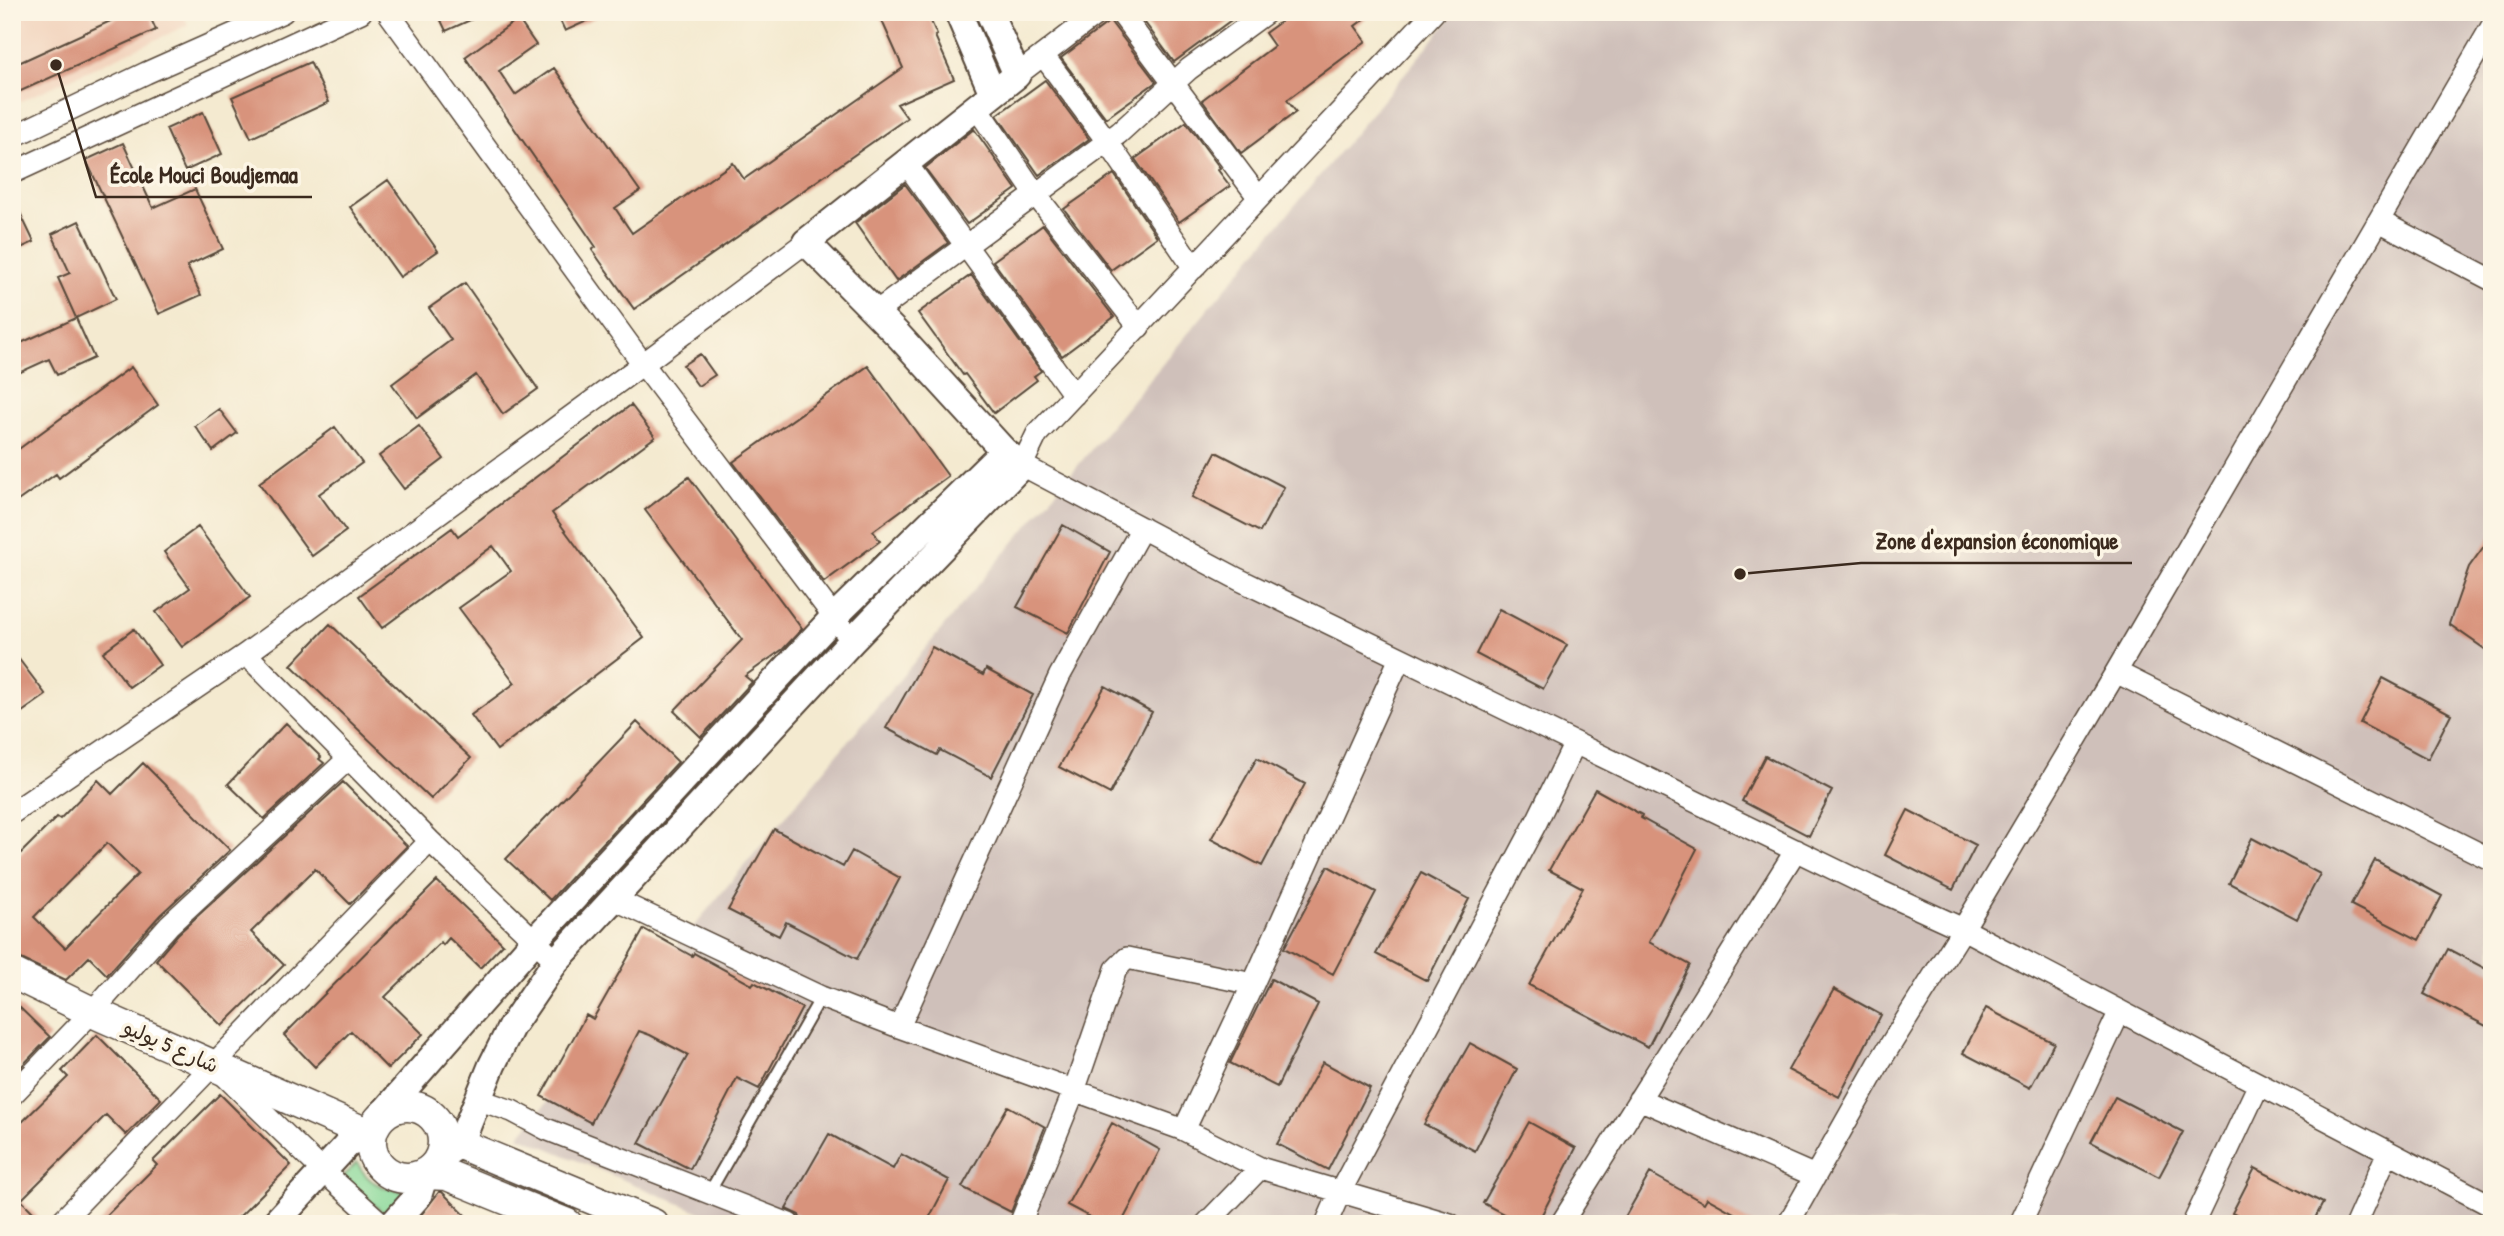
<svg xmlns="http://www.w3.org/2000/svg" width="2504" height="1236" font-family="'Patrick Hand','Playpen Sans Arabic',sans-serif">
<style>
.built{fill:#f2d4be}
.industrial{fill:#cfc0ba}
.green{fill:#88d99a;stroke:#62825c;stroke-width:2}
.building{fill:#d8937b;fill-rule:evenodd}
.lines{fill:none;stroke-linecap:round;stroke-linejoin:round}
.service-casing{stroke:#574739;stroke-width:14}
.minor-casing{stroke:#574739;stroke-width:24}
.tertiary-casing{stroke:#574739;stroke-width:30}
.secondary-casing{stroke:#574739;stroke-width:33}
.service{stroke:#fff;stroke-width:10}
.minor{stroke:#fff;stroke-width:21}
.tertiary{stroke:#fff;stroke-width:26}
.secondary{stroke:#fff;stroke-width:30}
.labels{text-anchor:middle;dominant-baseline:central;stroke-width:7;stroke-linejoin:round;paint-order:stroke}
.street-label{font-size:21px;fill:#3b2a1e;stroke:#fcf5e5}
.leader{fill:none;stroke:#3b2a1e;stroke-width:2.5}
.callout-dot{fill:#3b2a1e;stroke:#fcf5e5;stroke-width:2.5}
.callout-label{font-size:23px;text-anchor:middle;font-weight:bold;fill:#3b2a1e;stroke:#fcf5e5;stroke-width:7;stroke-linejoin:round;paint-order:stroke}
</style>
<rect width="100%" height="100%" fill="#fcf5e5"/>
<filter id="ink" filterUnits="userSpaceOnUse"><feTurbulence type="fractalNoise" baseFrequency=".0143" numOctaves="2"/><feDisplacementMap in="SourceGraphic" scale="14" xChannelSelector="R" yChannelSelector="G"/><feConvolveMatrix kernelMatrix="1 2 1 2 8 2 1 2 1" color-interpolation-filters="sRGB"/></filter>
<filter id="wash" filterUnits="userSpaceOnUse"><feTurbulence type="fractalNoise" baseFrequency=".00686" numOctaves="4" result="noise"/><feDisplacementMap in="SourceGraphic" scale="28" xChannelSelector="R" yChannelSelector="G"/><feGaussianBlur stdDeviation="1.57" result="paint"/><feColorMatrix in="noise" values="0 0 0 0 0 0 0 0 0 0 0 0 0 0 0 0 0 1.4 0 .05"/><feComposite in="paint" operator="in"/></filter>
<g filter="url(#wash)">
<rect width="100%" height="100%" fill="#f4ead0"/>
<path class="built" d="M12 12H182L188 25 12 105Z"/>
<path class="industrial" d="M1456 12H2492V1224H728L519 1136Z"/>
<path class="green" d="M357 1162C367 1184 386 1191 409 1191L386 1215 343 1177Z"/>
<g id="blocks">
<path class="building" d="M130 12H148L156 30 12 95V66Z
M437 12H488L446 31Z
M556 12H607L565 31Z
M878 12H927L937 35 935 36 954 79 897 104 907 118 634 309 592 250 596 247 465 57 518 19 536 45 499 71 515 95 554 68 640 191 615 208 632 233 733 163 744 179 903 68Z
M1137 12H1242L1174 62Z
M1294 12H1374L1355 26 1366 41 1287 100 1296 112 1241 153 1202 100 1274 46 1265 33Z
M1110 21 1156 82 1106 118 1061 58Z
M310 62 329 102 251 138 232 97Z
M1045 80 1089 139 1039 175 997 115Z
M203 112 222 154 185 171 166 129Z
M1186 122 1220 168 1218 170 1230 186 1179 222 1135 159Z
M974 129 1016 189 967 224 925 168Z
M123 143 153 208 195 189 223 249 187 266 201 295 159 314 86 160Z
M1114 174 1157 237 1111 270 1064 209Z
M388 180 438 251 400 277 350 207Z
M905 184 948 243 896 281 855 223Z
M12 196 34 242 12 252Z
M79 221 116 299 76 318 58 278 70 273 52 234Z
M1043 225 1114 317 1062 356 993 261Z
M971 275 1041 371 1034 376 1037 380 994 413 965 374 963 375 918 313Z
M465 283 538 389 503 414 476 375 417 418 392 384 451 340 429 308Z
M76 318 94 358 57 375 49 359 12 376V347Z
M700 354 715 375 698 386 683 365Z
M868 366 948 476 873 531 880 541 824 582 733 462Z
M131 367 158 405 59 478 56 474 12 505V454Z
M631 405 655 437 552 513 644 638 497 750 471 715 515 683 459 608 511 571 493 546 382 628 359 596 452 528 458 536Z
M219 409 237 433 213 451 195 426Z
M419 426 444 459 404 489 379 456Z
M335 427 362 463 319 494 346 531 312 556 259 483Z
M1216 452 1284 487 1260 532 1192 497Z
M689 477 802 629 783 649 745 676 752 682 701 737 674 711 742 640 645 510Z
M1063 525 1110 552 1068 633 1017 607Z
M198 527 250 597 182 647 156 612 190 588 164 552Z
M2492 535V654L2449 624 2469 567Z
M1499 609 1567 645 1543 689 1476 654Z
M330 624 471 758 431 799 291 665Z
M134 629 160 665 129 687 103 652Z
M932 647 983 675 986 669 1033 695 991 777 940 750 937 755 886 728Z
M12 650 46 695 12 719Z
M2383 678 2451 714 2428 759 2360 723Z
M1105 686 1152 712 1110 794 1059 767Z
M637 722 678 762 550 900 506 859Z
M286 723 321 757 319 759 324 763 264 819 228 784Z
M1765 756 1832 791 1809 836 1742 801Z
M1257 758 1305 784 1262 866 1211 839Z
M143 763 230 850 160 915 107 975 89 957 66 980 17 957 12 952V862L57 817 60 819 98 780 112 794ZM107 843 138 874 65 948 34 917Z
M343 782 407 846 350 904 315 869 251 932 284 965 222 1026 156 960 178 934Z
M1595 789 1642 815 1641 818 1697 849 1649 942 1690 965 1648 1047 1529 985 1583 888 1549 870Z
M1908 810 1976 845 1953 890 1885 855Z
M774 829 843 867 852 851 900 878 857 959 786 922 779 936 728 910Z
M2252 838 2320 874 2297 919 2229 883Z
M2375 860 2442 896 2419 940 2351 905Z
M1328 866 1376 892 1333 974 1284 948Z
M1421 873 1469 899 1427 981 1376 954Z
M437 881 503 944 480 968 449 938 443 945 441 942 385 997 423 1034 388 1069 351 1031 315 1067 284 1035Z
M644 929 692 956 694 953 752 985 754 982 802 1008 759 1089 737 1078 690 1169 639 1143 688 1055 650 1035 639 1031 591 1123 541 1096 586 1015 593 1019Z
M2448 949 2492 972V1029L2424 994Z
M1271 979 1318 1004 1277 1087 1230 1063Z
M1834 989 1881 1015 1839 1097 1788 1070Z
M12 1000 50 1037 12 1076Z
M1986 1008 2054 1043 2030 1088 1963 1053Z
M97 1035 161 1099 126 1135 106 1115 21 1200 45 1224H12V1132L68 1077 62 1071Z
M1470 1043 1517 1069 1475 1151 1424 1124Z
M1323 1062 1370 1088 1328 1170 1277 1144Z
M220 1094 291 1165 232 1224H98L157 1165 153 1161Z
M2115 1097 2183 1132 2159 1177 2091 1142Z
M1008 1106 1045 1127 1011 1212 962 1187Z
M1529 1122 1576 1148 1537 1224H1522L1483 1203Z
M1112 1123 1160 1150 1121 1224H1103L1067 1205Z
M829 1134 893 1169 901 1154 949 1180 926 1224H802L799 1215 786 1209Z
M2255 1168 2323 1203 2312 1224H2252L2232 1213Z
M1650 1173 1704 1203 1707 1198 1754 1224H1621Z
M439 1192H442L474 1224H414Z"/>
</g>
</g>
<g filter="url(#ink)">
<use href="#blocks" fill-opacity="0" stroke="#574739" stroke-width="2"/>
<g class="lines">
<defs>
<path id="service" d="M709 1193 821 997"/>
<path id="minor" d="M388 12 643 364 852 641
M1120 12 1259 198
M1434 12 1037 434 1022 465 1238 579 1871 887 1963 929 2492 1206
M1043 55 1107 141 1194 268
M1017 75 1099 12
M977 108 1036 195 1139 327
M12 137 146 73 283 12
M906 163 1074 395
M12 173 361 12
M2379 221 2492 280
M876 312 1119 133 1189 69 1267 12
M246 654 430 841 556 961
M2116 672 2492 860
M12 813 246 654 643 364 806 242
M614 899 821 997 899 1027 1184 1130 1260 1168 1450 1224
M899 1027 1060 675 1142 528
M226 1077 323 1171 382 1224
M12 1095 92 1012 169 925 347 760
M1639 1099 1815 1176
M480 1100 512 1111 546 1129 789 1224
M1184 1130 1253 984 1400 658
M59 1224 430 841
M1020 1224 1074 1091 1116 969 1127 958 1253 984
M1206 1224 1260 1168
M1326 1224 1340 1192 1537 821 1575 743
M1561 1224 1796 850
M1788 1224 1879 1063 1963 929 2116 672 2492 26
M2020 1224 2120 1011
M2193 1224 2259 1084
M2356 1224 2388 1152"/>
<path id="tertiary" d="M958 12 993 94
M378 1119 534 941 833 618 1004 451
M439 1158 460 1144 492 1065 511 1027 556 961 852 641 1022 465 1004 451 899 336 806 242 1017 75 989 12
M274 1224 348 1144 371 1135
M393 1224 418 1196 425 1174"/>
<path id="secondary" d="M12 973 92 1012 371 1135
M371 1142a36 36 0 1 1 72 0a36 36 0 1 1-72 0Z
M443 1137 653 1224
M425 1174 447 1175 567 1224"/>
</defs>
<use href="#service" class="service-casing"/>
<use href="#minor" class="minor-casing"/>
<use href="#tertiary" class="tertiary-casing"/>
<use href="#secondary" class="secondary-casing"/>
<use href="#service" class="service"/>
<use href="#minor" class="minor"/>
<use href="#tertiary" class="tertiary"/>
<use href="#secondary" class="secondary"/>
</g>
</g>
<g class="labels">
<g class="street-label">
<text transform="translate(171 1046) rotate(24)">شارع 5 يوليو</text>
</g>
</g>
<path class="leader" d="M56 65L96 197H312M1740 574L1861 563H2132"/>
<g class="callout-dot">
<circle cx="56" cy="65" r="7"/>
<circle cx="1740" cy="574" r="7"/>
</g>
<g class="callout-label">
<text x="204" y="183">École Mouci Boudjemaa</text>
<text x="1997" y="549">Zone d'expansion économique</text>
</g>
<rect width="2504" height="1236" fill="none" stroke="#fcf5e5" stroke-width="42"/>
</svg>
